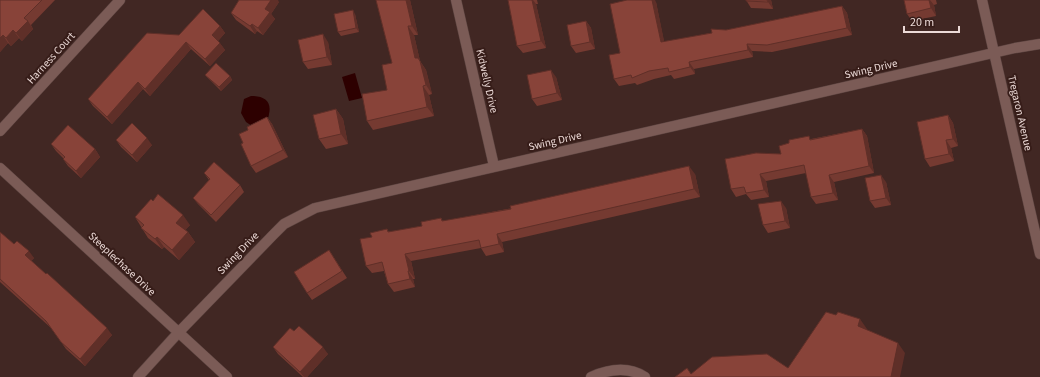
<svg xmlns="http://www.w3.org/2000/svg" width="1040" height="377" font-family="'Source Sans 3',sans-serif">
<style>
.water{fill:#2d0000}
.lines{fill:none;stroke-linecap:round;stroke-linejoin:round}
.minor-casing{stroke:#5c4440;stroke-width:11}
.minor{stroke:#7b5b56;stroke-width:10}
.wall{fill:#753a31}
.shaded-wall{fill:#5f2f28}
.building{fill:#884339;stroke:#5f2f28}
.labels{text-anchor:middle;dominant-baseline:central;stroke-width:4;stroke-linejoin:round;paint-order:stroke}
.street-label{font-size:11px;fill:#ecdad7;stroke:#371d19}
</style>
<rect width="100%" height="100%" fill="#412723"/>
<path class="water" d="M355 73 362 98 349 101 342 77Z
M251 96C264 96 272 101 269 114 269 117 267 120 264 122 261 124 256 125 252 126L246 122 241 113 244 99Z"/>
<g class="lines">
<defs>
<path id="minor" d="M456 0 494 166
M982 0 1040 254
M0 131 120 0
M0 168 227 377
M138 377 178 333 273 235 284 224 315 208 1015 48 1040 44
M591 377C609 369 628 366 645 377"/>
</defs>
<use href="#minor" class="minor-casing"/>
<use href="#minor" class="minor"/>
</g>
<path class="wall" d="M0 0H55L31 25 33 29 22 41 19 38 11 46 8 43 0 52Z
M376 0H410L418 35H414L420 61 426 70 432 94 429 95 434 116 373 130 367 121 387 90 392 63Z
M508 0H537L538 4H536L546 48 523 53 517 46Z
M746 0H771L773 9 751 8Z
M904 0H936L937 4 934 5 936 16 912 21 907 14Z
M279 2 271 14 275 19 263 35 257 31 255 34 236 20 231 13Z
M656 2 664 42 726 30 842 6 847 13 852 35 772 52 752 51 753 57 694 69 695 74 674 79 671 75 654 79 637 85 635 83 619 86 614 79 620 53Z
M355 14 359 32 341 36 338 32Z
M586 21 591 28 595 49 576 53 571 46Z
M220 26 225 33 218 41 225 50 210 66 191 49 150 96 143 89 112 124 93 106 88 99 179 35Z
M328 42 332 65 308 69 303 62Z
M205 75 230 76 232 80 221 91Z
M556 77 562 100 537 106 532 99Z
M336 109 343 119 348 144 326 149 319 139Z
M948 115 953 123 958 146 951 148 954 161 930 167 925 159Z
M267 117 272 124 288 157 256 173 251 166 243 143 248 130Z
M862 129 867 136 874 173 834 182 838 200 816 204 811 197 806 173 766 181 769 197 751 200 746 194 736 197 731 189 781 154 811 139Z
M116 140 152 145 137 162 121 147Z
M51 144 95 149 100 157 81 178 68 166 63 159V158L56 151Z
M204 173 240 185 244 192 216 222 198 204 193 198 209 180Z
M695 174 700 197 502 242 504 252 486 256 481 248 411 261 415 279H413L415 287 394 292 388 284 384 271 372 273 366 266 372 237 387 229 389 232 422 226 441 218 443 221Z
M886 182 891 205 875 208 870 201Z
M786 208 790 228 768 233 763 225Z
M135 217 190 225 185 230 188 232 195 242 179 260 164 247 162 249 148 238Z
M0 232 14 244 34 258 31 261 112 335 85 366 66 349 51 328 0 282Z
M329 250 347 278 312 300 307 293Z
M294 331 328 354 307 377H303L278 354 273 347Z"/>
<path class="shaded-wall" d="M271 0H278L279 2 271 14 275 19 263 35 258 28 265 9Z
M406 0H410L418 35 412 26Z
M532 0H533L536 4 546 48 541 41Z
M652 0H655L656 2 666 50 661 42Z
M767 0H771L773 9 768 2Z
M929 0H930L934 5 936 16 931 8Z
M842 6 847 13 852 35 847 28Z
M353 10 355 14 359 32 356 28Z
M28 21 33 29 22 41 16 33Z
M586 21 591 28 595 49 590 42Z
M252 24 257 31 255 34 250 26Z
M220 26 225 33 217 42 212 35Z
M408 26 414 35 420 61 426 70 432 94 426 85 415 58Z
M13 30 19 38 11 46 6 38Z
M323 34 328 42 332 65 327 57Z
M3 35 8 43 0 52V38Z
M186 42 191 49 150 96 145 89Z
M220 43 225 50 210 66 205 59Z
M747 44 752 51 753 57 748 50Z
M689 62 694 69 695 74 690 67Z
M551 70 556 77 562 100 557 93Z
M230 76 232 80 221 91 219 87Z
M138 82 143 89 112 124 107 117Z
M423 86 429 95 434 116 427 107Z
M336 109 343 119 348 144 341 134Z
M948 115 953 123 958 146 953 139Z
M267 117 272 124 288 157 283 150Z
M862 129 867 136 874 173 869 166Z
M147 138 152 145 137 162 132 155Z
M946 140 951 148 954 161 949 154Z
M95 149 100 157 81 178 76 171Z
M689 166 695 174 700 197 694 189Z
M760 174 766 181 769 197 764 190Z
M829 175 834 182 838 200 833 193Z
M881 175 886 182 891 205 886 198Z
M781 201 786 208 790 228 785 221Z
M183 215 190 225 183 233 176 223Z
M188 232 195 242 179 260 172 250Z
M497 234 502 242 504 252 499 244Z
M157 237 164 247 162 249 155 239Z
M29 251 34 258 30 262 25 255Z
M405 254 411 261 415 279 409 271Z
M408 271 413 279 415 287 410 279Z
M860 319 867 329 865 336 858 326Z
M107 328 112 335 85 366 80 359Z
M898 343 905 353 900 377H891Z
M323 347 328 354 307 377H304L300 372Z"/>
<path class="building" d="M0 0H42L24 18 28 21 16 33 13 30 6 38 3 35 0 38Z
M239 0H271L265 9 270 12 258 28 252 24 250 26 231 13Z
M376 0H406L412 26H408L415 58H418L420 61 426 85 423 86 427 107 367 121 362 94 387 90 382 65 392 63Z
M508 0H532L541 41 517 46Z
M627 0H652L661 42 712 33 711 29 726 30 842 6 847 28 767 45 747 44 748 50 689 62 690 67 669 72 668 68 649 71 632 78 631 75 614 79 609 55 620 53 610 4Z
M746 0H767L768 2 746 1Z
M904 0H929L931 8 907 14Z
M203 9 220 26 212 35 220 43 205 59 186 42 145 89 138 82 107 117 88 99 147 33 179 35Z
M353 10 356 28 338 32 334 14Z
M586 21 590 42 571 46 567 25Z
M323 34 327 57 303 62 298 40Z
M216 63 230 76 219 87 205 75Z
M551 70 557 93 532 99 527 75Z
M336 109 341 134 319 139 313 115Z
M948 115 953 139 946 140 949 154 925 159 917 122Z
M267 117 283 150 251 166 241 144 243 143 239 134 248 130 247 127Z
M132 123 147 138 132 155 116 140Z
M68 125 95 149 76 171 63 159 65 157 51 144Z
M862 129 869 166 829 175 833 193 811 197 804 165 760 174 764 190 746 193 744 187 731 189 725 159 756 153 781 154 779 146 789 143V140L809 136 810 140Z
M214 162 240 185 211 215 193 198 210 179 204 173Z
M689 166 694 189 497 234 499 244 481 248 479 240 405 254 409 271H408L410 279 388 284 382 262 366 266 360 239 372 237 370 233 387 229 388 232 422 226 421 222 441 218 442 221 511 209 510 206Z
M881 175 886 198 870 201 865 178Z
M158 194 183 215 176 223 188 232 172 250 157 237 155 239 141 228 144 225 135 217 151 199 153 201Z
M781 201 785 221 763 225 758 204Z
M0 232 14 244 17 241 29 251 25 255 46 274 47 273 107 328 80 359 61 342 46 321 0 279Z
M329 250 342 271 307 293 294 272Z
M826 312 836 315 838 312 860 319 858 326 898 343 891 377H675L687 368 691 374 712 357 767 354 788 368Z
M299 326 323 347 300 372 273 347 290 328 294 331Z"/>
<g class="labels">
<g class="street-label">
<text transform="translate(51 58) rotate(-48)">Harness Court</text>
<text transform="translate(871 69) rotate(-13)">Swing Drive</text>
<text transform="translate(487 81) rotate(77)">Kidwelly Drive</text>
<text transform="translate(1020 113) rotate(77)">Tregaron Avenue</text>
<text transform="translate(555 141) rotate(-13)">Swing Drive</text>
<text transform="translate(238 253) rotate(-46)">Swing Drive</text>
<text transform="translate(122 264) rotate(43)">Steeplechase Drive</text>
</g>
</g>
<path d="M904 26v6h55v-6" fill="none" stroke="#ecdad7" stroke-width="2"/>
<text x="910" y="26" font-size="12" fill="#ecdad7" stroke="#371d19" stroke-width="3" paint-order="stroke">20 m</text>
</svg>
